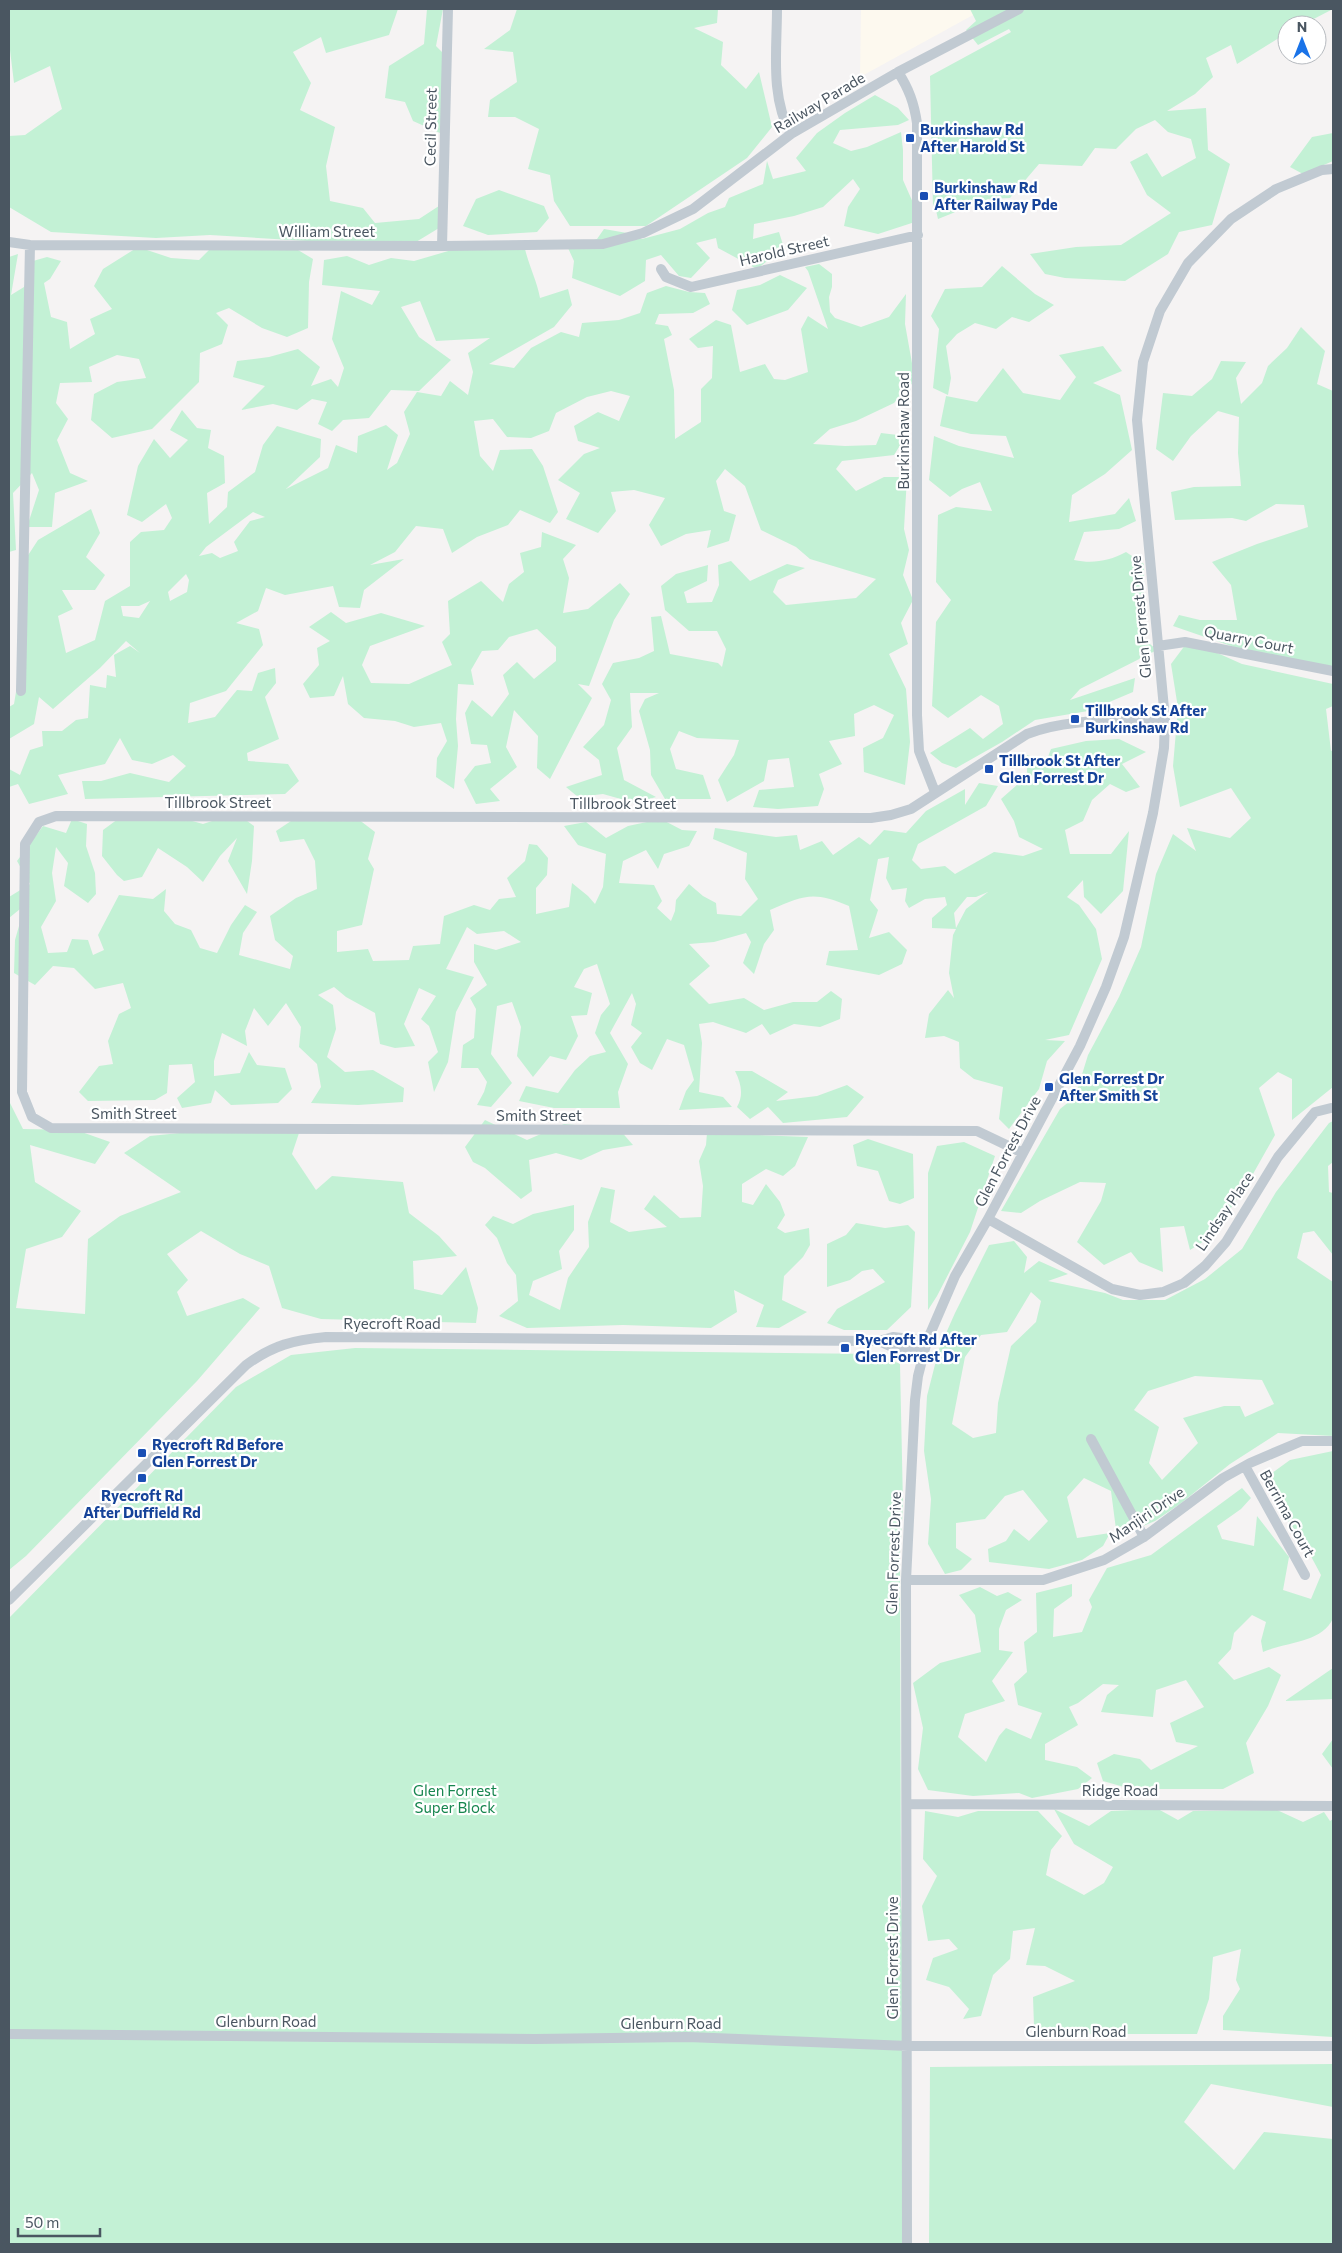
<svg xmlns="http://www.w3.org/2000/svg" width="1342" height="2253" font-family="Commissioner,sans-serif">
<style>
.commercial{fill:#fdf9ef}
.green{fill:#c3f1d5;fill-rule:evenodd}
.lines{fill:none;stroke-linecap:round;stroke-linejoin:round}
.minor{stroke:#c1cad2;stroke-width:10}
.transit-dot{fill:#1a4fb4;stroke:#fff;stroke-width:2}
.labels{text-anchor:middle;dominant-baseline:central;stroke-width:4.5;stroke-linejoin:round;paint-order:stroke}
.street-label{font-size:15px;fill:#4a5661;stroke:#fff}
.transit-label{font-size:15px;font-weight:bold;fill:#164399;stroke:#fff;text-anchor:start}
.park-label{font-size:15px;fill:#17864f;stroke:#fff}
</style>
<rect width="100%" height="100%" fill="#f5f3f3"/>
<path class="commercial" d="M861 9H984L860 77Z"/>
<path class="green" d="M9 9H398L389 35 326 53 321 37 293 52 311 83 300 110 335 127 326 166 330 201 363 208 375 223 419 219 445 202 444 225 416 242 340 243 210 235 156 238 51 232 9 207V136L25 135 62 109 50 66 14 83 9 42Z
M427 9H443L436 46 446 56 440 133 413 121 405 102 385 98 389 66 424 44Z
M517 9H718L717 23 694 28 723 42 721 65 746 89 759 72 772 127 747 158 646 226H570L554 201 550 175 528 169 539 129 515 117H488L490 100 517 82 513 52 484 49 510 30Z
M970 9H1333L1302 25H1287V33L1237 64 1231 45 1206 58 1213 77 1195 94 1167 111 1206 108 1208 150 1230 164 1212 225 1179 232 1168 254 1125 281 1065 278 1045 274 1030 254 1076 247 1121 245 1171 213 1147 195 1130 162 1147 153 1162 177 1196 158 1191 139 1168 132 1155 120 1136 129 1116 149 1095 148 1082 166 1039 164 1010 198 988 199 938 219 935 206 933 207 930 76 1011 32 1009 29 978 45 966 30 976 21Z
M875 95 898 108 909 120 898 125 840 130 833 143 851 151 867 147 901 132 903 150V180L914 205 918 221 878 234 844 226 848 207 860 189 853 179 823 207 794 216 754 224 753 239 779 232 784 248 757 269 718 248 716 238 696 243 710 258 691 278 679 276 661 255 646 260 645 281 620 296 572 278 574 261 568 248 597 239 604 229 627 233 642 239 680 229 708 213 725 207 729 198 763 184 767 161 773 179 806 171 796 158 817 133 845 113Z
M1333 133V161L1303 174 1290 167 1312 137Z
M499 190 544 206 549 218 537 232 488 235 463 226 476 199Z
M138 247 171 258 199 260 212 247 298 250 313 259 309 282 308 328 287 337 262 328 229 308 216 313 228 325 222 344 200 353 199 382 152 429 112 438 91 420 94 394 117 382 146 378 139 359 117 355 89 367 92 382 60 383 56 403 68 419 57 440 70 473 88 481 55 493 52 527H27L39 490 32 473 13 493 16 550 9 552V257L18 254 11 295 24 287 33 261 47 257 61 261 50 279 44 283 51 317 67 322 70 349 95 334 90 319 112 309 94 286 103 269Z
M462 247 525 249C529 266 537 281 540 298L568 289 572 305 554 327 489 364 514 368 531 348 561 332 579 337 582 323 619 320 640 313 647 293 666 286 689 292 705 293 710 304 693 313 659 314 655 324 668 326 672 335 664 339 674 390 675 439 701 422V389L712 378 713 346 698 348 689 339 716 320 731 325 740 372 765 364 774 379 785 380 808 372 801 329 808 316 828 329 808 271 805 267 819 264 832 274V287L829 297 830 312 835 318 861 327 889 317 906 294 905 324 915 380 894 403 856 421 830 429 813 444 845 446 876 445 881 433 906 436 894 455 842 461 836 469 856 491 884 477H907L904 529 909 550 903 575 913 600 901 623 908 644 889 654 906 689 910 742 905 785 864 772 863 748 883 738 894 715 874 705 854 714 855 736 829 741 842 764 819 774 824 789 818 806 778 809 753 807 759 790 794 787 789 758 768 760 764 781 727 802 718 780 734 755 739 740 697 738 679 731 670 749 676 769 703 775 711 799H665L651 775 650 750 639 711 645 699 659 693H630L632 727 617 748 624 780 656 797 635 803 603 794 578 797 566 787 602 775 599 760 583 747 604 725 611 700 602 684 613 663 639 658 654 651 651 617 661 616 670 654 718 663 722 667 726 649 717 631H689L665 610 661 586 676 574 708 565 707 581 684 592 687 603 712 602 719 585 718 565 731 561 750 581 787 564 805 568 778 580 773 592 786 605 856 598 876 579 810 559 796 547 761 530 745 486 725 469 716 481 724 511 736 515 729 541 707 548 711 530 686 534 661 546 649 525 665 498 634 490 611 492 616 511 598 533 566 519 580 493 558 480 584 454 600 448 578 441 574 426 598 412 619 421 630 396 611 391 587 397 556 413 549 431 531 438 507 437 493 419 474 421 480 456 493 471 500 450 532 449 543 466 558 512 550 523 520 510 508 525 477 537 452 553 443 529 416 526 395 552 370 565 404 559 364 590 360 608 339 607 333 586 285 595 266 588 258 611 236 623 259 629 263 645 226 691 190 703 188 723 215 717 237 690 252 691 258 673 275 668 276 683 265 697 279 739 247 753 248 761 288 764 299 781 285 794 85 799 82 781H101L130 773 169 782 186 766 173 755 152 764 132 760 120 738 105 764 58 775 68 794 29 804 18 784 9 787V769L20 775 30 750 43 746 42 731H62L76 720 88 718 90 685 106 688 107 675 116 677 114 655 130 646 140 653 126 641 100 668 53 709 39 697 34 724 9 739V707L14 704 18 680 23 563 38 540 91 509 100 533 86 557 105 575 95 590H62L73 609 58 616 66 653 95 640 105 601 130 586V542L141 532 164 530 172 518 166 504 142 522 127 515 138 466 154 439 170 458 188 440 170 430 182 410 197 428 211 430 208 448 224 456 225 483 207 493 209 524 227 507 228 492 255 472 263 445 277 426 321 439 320 457 286 489 328 468 336 445 357 453 358 436 386 425 398 435 387 470 397 463 410 434 404 412 417 392 441 396 450 381 468 395 473 372 468 353 490 338 436 341 420 301 401 307 419 337 451 360 419 391 391 390 369 418 343 420 332 431 318 424 327 402 312 399 297 410 273 404 241 410 265 386 233 377 237 361 269 357 298 349 320 367 311 386 331 379 338 387 344 368 332 339 341 291 372 305 380 291 322 285 324 260 347 256 369 265 391 258 414 261ZM253 512 265 517 250 521 234 542 238 551 220 558 212 553 199 556 206 547ZM186 574 189 580 187 592 170 601 168 592ZM150 601 139 618 123 616 121 606H139Z
M1002 266 1035 294 1054 305 1029 322 1012 317 996 329 975 323 957 334 946 346 951 378 948 395 933 388 939 329 931 316 945 289 982 287Z
M780 275 807 288 788 310 747 325 732 310 737 290 760 285Z
M1301 327 1325 351 1317 384 1333 391V669L1234 647 1173 626 1179 615 1200 620H1237L1231 585 1212 562 1257 544 1308 527 1304 505 1276 504 1246 521 1232 518 1175 520 1171 492 1194 487 1241 486 1238 453 1239 417 1218 411 1191 436 1173 461 1156 449 1163 393 1192 396 1212 379 1221 361 1246 362 1236 378 1241 404 1262 383 1268 366 1287 348Z
M1103 346 1122 371 1093 383 1120 395 1132 450 1105 474 1072 495 1069 522 1115 514 1129 498 1136 521 1119 529 1084 532 1074 560C1093 564 1109 561 1126 552L1144 564V600L1138 634 1157 650 1080 689 1070 700 1135 678 1133 692 1088 711 1035 720 1002 742 956 768 942 763 930 753 970 728 983 739 1003 724 999 706 981 695 948 718 932 706 936 622 951 600 936 582 938 515 956 507 992 511 980 482 962 489 950 497 929 480 934 436 959 446 1014 458 1006 436 971 434 940 426 946 396 977 402 1003 368 1023 393 1060 400 1076 377 1059 355Z
M542 532 576 545 563 559 569 578 563 613 588 609 620 583 630 594 614 620 589 686 578 684 592 698 550 779 537 768 538 736 514 710 506 747 517 767 490 789 500 801 476 804 464 780 475 766 491 763 487 745 471 744 465 713 472 700 492 717 509 694 503 675 517 662 534 679 556 661V647L537 629 509 637 498 650 482 651 471 670 474 685 458 684 456 719 458 746 454 789 436 777 437 758 447 741 441 723 414 727 395 721 364 718 348 704 343 676 334 696 310 698 303 684 319 665 317 648 330 641 309 627 331 612 346 623 381 613 425 626 370 646 362 665 371 683 409 684 452 665 442 642 450 634 448 601 481 581 503 602 509 584 524 572 520 553 541 547Z
M1195 643 1242 664 1333 684V706L1326 709 1331 751 1333 750V1087L1292 1120V1079L1278 1072 1259 1088 1275 1135 1249 1181 1212 1236 1190 1250 1184 1226 1160 1228 1163 1272 1139 1262 1131 1252 1104 1265 1077 1242 1101 1201 1106 1183 1080 1182 1040 1201 1021 1213 1001 1211 1060 1109 1075 1097 1088 1055 1119 997 1141 947 1156 874 1173 834 1196 851 1187 828 1230 838 1251 818 1231 788 1180 807 1173 766 1178 708 1171 664 1186 644Z
M1119 739 1146 752 1122 764 1140 787 1126 792 1110 784 1092 800 1083 821 1065 830 1070 854H1111L1129 831 1123 891 1101 914 1084 897 1083 880 1067 897 1079 905 1096 929 1102 959 1069 1035 1045 1040 1065 1041 1047 1061 1039 1089 1009 1129 999 1119 1003 1087 974 1079 960 1068 959 1042 944 1036 925 1038 929 1014 948 990 954 998 949 973 953 935 956 929 932 928V918L947 905 945 897 925 899 909 908 905 901 907 888 892 890 886 878 889 857 878 859 870 900 878 910 869 938 889 932 907 950 902 964 879 975 826 965 829 951 858 950 849 906C813 891 805 895 770 910L774 930 764 944 754 974 743 963 751 942 746 933 714 942 689 944 710 966 689 984 709 1004 744 998 764 1010 793 1002H817L831 991 842 999 840 1019 820 1027 794 1024 770 1035 762 1024 746 1033 713 1022 699 1024 702 1043 699 1092 723 1097 732 1107 679 1110 686 1091 694 1080 684 1045 667 1039 652 1070 640 1063 631 1047 642 1033 631 1025 636 1004 632 993 610 1033 628 1064 618 1092 620 1108H554L519 1101 526 1086 558 1093 575 1070 590 1056 606 1052 595 1033 601 1015 610 1004 597 964 584 969 574 987 592 993 587 1015 571 1016 578 1036 566 1060 550 1056 533 1077 517 1056 521 1027 512 1002 497 1006 491 1054 512 1083 491 1107 477 1105 484 1092 487 1082 478 1068H461L463 1045 474 1038 476 1009 470 998 487 985 474 962V944L496 950 521 942 504 931 477 934 467 927 446 969 474 977 456 1012 448 1062 434 1092 428 1062 438 1052 429 1026 421 1019 436 996 419 988 404 1024 415 1046 395 1048 380 1044 375 1013 346 997 334 987 318 995 333 1005 336 1029 327 1057 345 1072 373 1070 404 1088 403 1102 358 1105 311 1103 321 1087 317 1064 299 1047 301 1027 286 1003 268 1026 254 1008 245 1031 247 1046 222 1033 214 1061V1076L240 1073 249 1052 257 1065 285 1068 292 1089 278 1103 231 1105 215 1090 211 1103 182 1108 177 1098 195 1082 192 1064 169 1065 167 1093 155 1100 88 1101 79 1092 99 1066 113 1064 108 1041 119 1014 131 1008 123 983 95 989 74 968 53 966 35 985 14 973 15 940 25 905 9 918V897L30 884 17 861 43 826 66 833 72 819 87 824 86 846 95 873 96 894 88 903 64 886 68 863 56 847 52 873 56 901 41 927 48 953 67 952 72 939 88 940 93 955 104 950 98 935 119 895 153 899 166 889 164 911 175 924 191 930 200 948 217 953 231 925 245 905 257 912 243 933 239 955 290 969 293 956 275 940 270 916 296 898 317 889 315 861 304 839 280 842 276 831 291 821 358 819 375 832 368 859 374 869 362 925 337 931V952L368 949 373 961 409 960 413 946 440 944 444 916 474 905 490 910 499 899 516 897 507 878 525 861 529 844 537 845 548 858 547 875 536 888V914L569 907 572 883 588 896 595 904 603 887 606 854 578 845 564 826 586 822 606 838 628 826 661 819 682 830 697 831 689 846 664 854 658 869 646 850 623 861 619 883 654 885 662 901 657 908 671 921 675 911 676 900 689 884 703 896 716 903 717 914 741 916 758 899 745 879 747 853 713 839 715 828 776 837 797 835 800 850 822 841 833 855 859 837 870 845 884 830 906 833 926 811 965 789V805L979 783 998 786 986 806 918 844 912 860 921 869 945 866 955 874 994 852 1023 856 1043 849 1019 837 1014 821 1001 799 1027 776V755L1046 762 1051 749 1086 741ZM988 892 966 909 956 928 954 913 967 897H976Z
M236 813 254 826 252 861 247 894 228 861 237 838 220 856 203 882 187 867 158 848 142 877 124 881 117 875 102 856 103 830 118 819 178 817 203 824Z
M735 1071H752L788 1092 776 1101 817 1096 847 1085 864 1097 847 1117 783 1123 768 1107 750 1119 737 1107C744 1095 741 1083 735 1071Z
M9 1101 23 1129 76 1130 110 1142 95 1164 30 1145 35 1182 81 1211 62 1237 26 1249 16 1308 85 1314 88 1239 120 1216 181 1192 124 1153 150 1136 268 1124 299 1133 292 1154 316 1190 332 1176 403 1182 409 1213 439 1236 457 1256 413 1261 414 1289 442 1295 466 1267 478 1308 476 1323 321 1319 282 1308 269 1266 240 1254 201 1231 167 1254 188 1280 177 1292 187 1316 243 1298 260 1308 197 1381 26 1556 9 1570Z
M485 1120 527 1140 564 1124 619 1129 633 1145 603 1150 581 1160 556 1153 529 1160 532 1191 521 1199 485 1168 473 1162 465 1147Z
M1333 1121V1162L1328 1166 1329 1192 1333 1193V1255L1314 1231 1303 1233 1297 1258 1333 1282V1436L1278 1433 1230 1464 1180 1504 1155 1521 1117 1537 1111 1491 1084 1478 1067 1497 1077 1538 1110 1533 1103 1546 1082 1560 1049 1569 989 1562 988 1549 1006 1541 1014 1529 1029 1541 1048 1521 1023 1490 1005 1496 985 1519 956 1523V1548L972 1559 961 1570 945 1574 928 1544 931 1499 924 1451 927 1396 939 1349 955 1313 989 1245 1014 1241 1027 1257 1024 1273 1039 1261 1068 1274 1048 1281 1105 1293 1123 1300H1165L1205 1279 1242 1249 1276 1192 1329 1123ZM1031 1292 1041 1301 1036 1322 1011 1346 998 1403 996 1433 973 1438 952 1424 965 1357 981 1335 1007 1332ZM1195 1376 1262 1380 1274 1404 1245 1417 1240 1406H1224L1183 1418 1198 1443 1162 1480 1149 1463 1159 1427 1134 1410 1148 1391Z
M707 1133 808 1137 795 1166 783 1176 766 1169 742 1184V1202L753 1205 766 1184 780 1202 785 1215 777 1228 785 1233 809 1228 810 1245 803 1257 784 1276 782 1300 807 1312 779 1328 756 1327 764 1305 734 1290 737 1312 711 1328 623 1325 527 1328 499 1316 518 1301 516 1275 507 1263 497 1238 485 1225 493 1216 513 1224 533 1214 574 1205V1230L559 1251 562 1269 533 1281 529 1295 560 1310 568 1278 589 1247 588 1222 601 1187 615 1190 610 1222 629 1232 667 1227 644 1209 654 1195 680 1218 701 1217 703 1186 699 1161 706 1145Z
M868 1139 913 1154 914 1198 900 1204 889 1201 878 1171 857 1166 853 1145Z
M964 1142 995 1156 970 1232 937 1296 928 1310V1173L937 1146Z
M856 1223 885 1228 908 1225 915 1232 911 1307 887 1330H844L827 1323 837 1309 885 1282 873 1269 862 1271 850 1280 827 1287V1244L846 1235Z
M355 1348 879 1354 900 1364 903 1505 900 1553 901 1906 906 1943 902 1948V2244H9V1618L236 1387 291 1355Z
M1333 1451V1618C1323 1643 1285 1642 1263 1652L1261 1641 1266 1622 1252 1615 1234 1633 1231 1649 1218 1663 1234 1680 1269 1667 1281 1675 1268 1706 1246 1743 1254 1773 1223 1789H1131L1103 1781 1097 1763 1114 1754 1140 1759 1151 1770 1198 1746 1176 1742 1170 1723 1204 1707 1186 1680 1156 1690 1153 1717 1101 1712 1107 1695 1119 1685 1103 1684 1078 1703 1069 1707 1078 1725 1045 1744V1760L1077 1767 1092 1778 1078 1789 1032 1798 1019 1793 973 1796 928 1790 918 1769 923 1728 913 1683 940 1663 981 1652 975 1615 959 1595 980 1587 997 1596 1008 1592 1022 1600 1006 1610 999 1629V1650L1013 1652 992 1681 1005 1701 965 1714 958 1737 986 1762 999 1736 1006 1728 1031 1739 1042 1713 1018 1705 1014 1684 1027 1672 1024 1642 1037 1632 1036 1593 1072 1584V1596L1054 1609 1053 1637 1082 1632 1092 1607 1089 1600 1107 1568 1151 1555 1242 1488 1251 1498 1241 1509 1217 1526 1222 1539 1254 1546 1257 1516 1289 1557 1283 1590 1311 1599 1321 1575 1306 1547 1276 1504 1268 1476 1290 1460Z
M1333 1668V1699L1285 1701Z
M1333 1739V1769L1322 1754Z
M1054 1809 1089 1826 1111 1811 1158 1809 1178 1820 1193 1811 1277 1810 1303 1822 1324 1812 1330 1821 1333 1819V2037L1223 2030V2016L1240 1989 1236 1980 1241 1949 1213 1957 1209 1999 1197 2034H1060L1034 2026 1033 1997 1075 1981 1045 1966 1026 1965 1035 1928 1013 1931 1010 1959 993 1975 981 2016 963 2019 969 2009 949 1987 926 1980 933 1958 958 1949 949 1939 928 1941 922 1906 937 1876 923 1859 925 1811 958 1817 978 1811H1038L1062 1836 1051 1850 1046 1875 1084 1895 1104 1883 1113 1867 1074 1844Z
M1333 2064V2107L1211 2084 1184 2122 1234 2170 1264 2132 1333 2139V2244H929L930 2067Z"/>
<g class="lines">
<path class="minor" d="M777 9C777 50 770 97 791 134
M898 72C909 89 914 103 917 123V715L919 751 935 792
M9 242 30 245 442 246 603 244 643 233 693 209 791 134 898 72 1019 9
M442 246 448 9
M661 269 666 277 691 287 918 235
M1158 646 1185 642 1333 671
M21 691 30 245
M1023 1153 977 1131 51 1128 32 1117 22 1092 25 844 39 822 56 816 871 818 891 815 911 809 1027 734C1071 717 1119 722 1165 719
M988 1219 1112 1289 1140 1295 1163 1292 1184 1283 1205 1266 1226 1242 1278 1157 1315 1112 1331 1108
M879 1341 892 1347 923 1353
M1091 1439 1144 1537
M1245 1466 1305 1575
M906 1580H1043L1104 1560 1144 1537 1223 1478 1250 1463 1302 1441H1333
M9 1600 246 1365C273 1345 294 1340 326 1337L879 1341 893 1337 927 1341
M907 1804 1333 1806
M9 2034 535 2039 688 2037 908 2046H1333
M907 2244 906 1580 915 1400 918 1376 927 1341 955 1276 988 1219 1080 1046 1106 987 1124 937 1153 813 1164 748 1165 719 1137 420 1143 362 1160 311 1188 263 1231 219 1276 189 1322 170 1333 169"/>
</g>
<g class="transit-dot">
<rect x="905" y="133" width="10" height="10" rx="2.5"/>
<rect x="919" y="191" width="10" height="10" rx="2.5"/>
<rect x="1070" y="714" width="10" height="10" rx="2.5"/>
<rect x="984" y="764" width="10" height="10" rx="2.5"/>
<rect x="1044" y="1082" width="10" height="10" rx="2.5"/>
<rect x="840" y="1343" width="10" height="10" rx="2.5"/>
<rect x="137" y="1448" width="10" height="10" rx="2.5"/>
<rect x="137" y="1473" width="10" height="10" rx="2.5"/>
</g>
<g class="labels">
<g class="street-label">
<text transform="translate(819 102) rotate(-31)">Railway Parade</text>
<text transform="translate(430 127) rotate(-89)">Cecil Street</text>
<text x="327" y="231">William Street</text>
<text transform="translate(784 250) rotate(-13)">Harold Street</text>
<text transform="translate(903 431) rotate(-90)">Burkinshaw Road</text>
<text transform="translate(1140 617) rotate(-95)">Glen Forrest Drive</text>
<text transform="translate(1249 639) rotate(11)">Quarry Court</text>
<text x="218" y="802">Tillbrook Street</text>
<text x="623" y="803">Tillbrook Street</text>
<text x="134" y="1113">Smith Street</text>
<text x="539" y="1115">Smith Street</text>
<text transform="translate(1007 1151) rotate(-62)">Glen Forrest Drive</text>
<text transform="translate(1224 1211) rotate(-56)">Lindsay Place</text>
<text x="392" y="1323">Ryecroft Road</text>
<text transform="translate(1288 1513) rotate(61)">Berrima Court</text>
<text transform="translate(1146 1514) rotate(-34)">Manjiri Drive</text>
<text transform="translate(893 1553) rotate(-88)">Glen Forrest Drive</text>
<text x="1120" y="1790">Ridge Road</text>
<text transform="translate(892 1958) rotate(-90)">Glen Forrest Drive</text>
<text x="266" y="2021">Glenburn Road</text>
<text x="671" y="2023">Glenburn Road</text>
<text x="1076" y="2031">Glenburn Road</text>
</g>
<g class="transit-label">
<text x="920" y="129">Burkinshaw Rd<tspan x="920" dy="17">After Harold St</tspan></text>
<text x="934" y="187">Burkinshaw Rd<tspan x="934" dy="17">After Railway Pde</tspan></text>
<text x="1085" y="710">Tillbrook St After<tspan x="1085" dy="17">Burkinshaw Rd</tspan></text>
<text x="999" y="760">Tillbrook St After<tspan x="999" dy="17">Glen Forrest Dr</tspan></text>
<text x="1059" y="1078">Glen Forrest Dr<tspan x="1059" dy="17">After Smith St</tspan></text>
<text x="855" y="1339">Ryecroft Rd After<tspan x="855" dy="17">Glen Forrest Dr</tspan></text>
<text x="152" y="1444">Ryecroft Rd Before<tspan x="152" dy="17">Glen Forrest Dr</tspan></text>
<text x="142" y="1495" text-anchor="middle">Ryecroft Rd<tspan x="142" dy="17">After Duffield Rd</tspan></text>
</g>
<g class="park-label">
<text x="455" y="1790">Glen Forrest<tspan x="455" dy="17">Super Block</tspan></text>
</g>
</g>
<rect width="1342" height="2253" fill="none" stroke="#4a5661" stroke-width="20"/>
<g transform="translate(1302 40)"><circle r="24" fill="#ffffff" stroke="#b7bbc0"/>
<path d="M0-4L9 19L0 12L-9 19Z" fill="#1a73e8"/>
<text y="-8" font-size="14" font-weight="bold" text-anchor="middle" fill="#4a5661">N</text>
</g>
<path d="M18 2228v8h82v-8" fill="none" stroke="#4a5661" stroke-width="2.5"/>
<text x="25" y="2228" font-size="15" fill="#4a5661" stroke="#ffffff" stroke-width="4" paint-order="stroke">50 m</text>
</svg>
